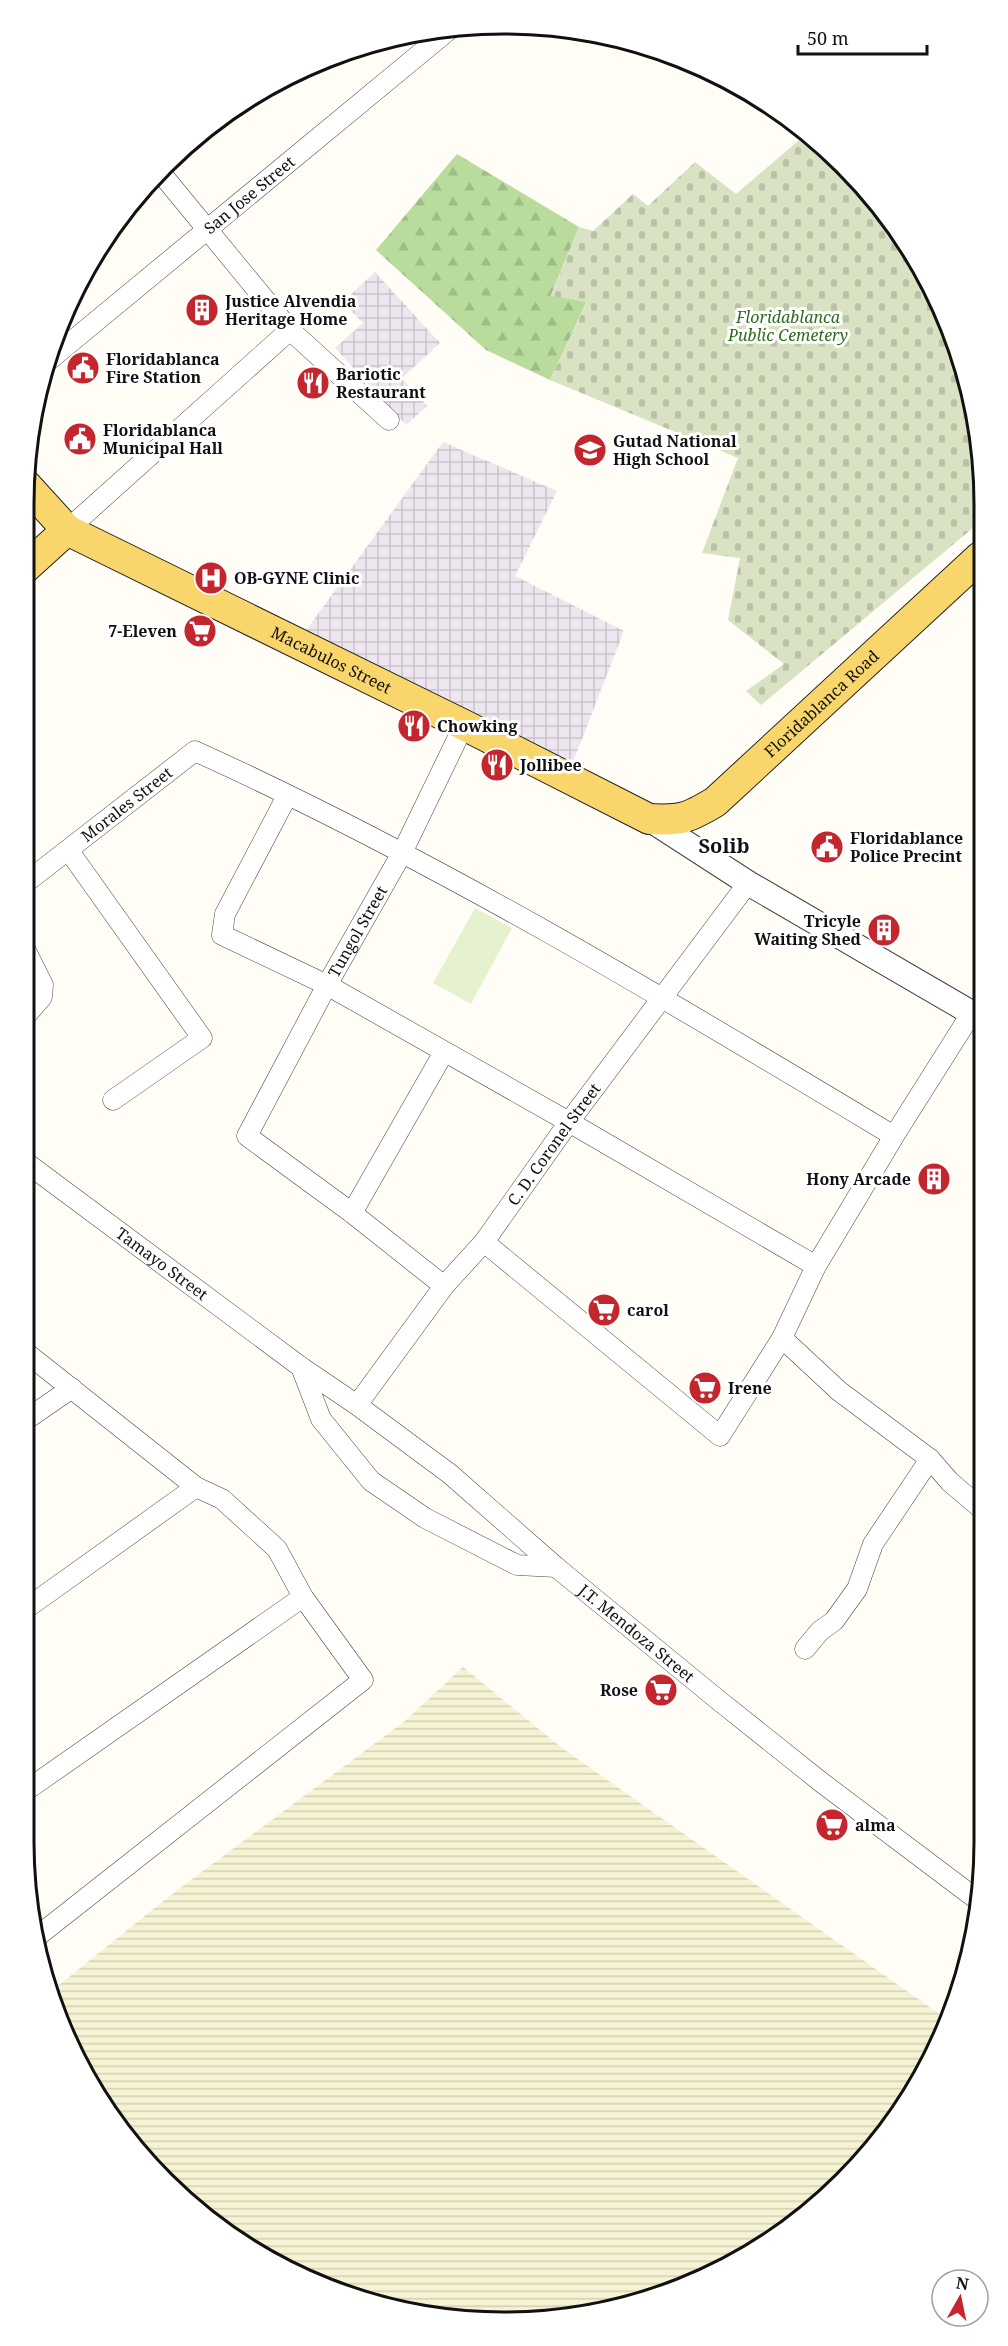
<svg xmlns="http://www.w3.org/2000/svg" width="1008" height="2346" font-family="'Noto Serif',serif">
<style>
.industrial{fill:url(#industrial-grid)}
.farmland{fill:url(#farmland-rules)}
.forest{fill:url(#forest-firs)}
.cemetery{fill:url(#cemetery-stones)}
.pitch{fill:#e6f2cf}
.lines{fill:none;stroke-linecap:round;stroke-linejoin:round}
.minor-casing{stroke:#444;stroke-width:21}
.tertiary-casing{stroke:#444;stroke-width:26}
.primary-casing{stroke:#222;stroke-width:32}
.minor{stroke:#fff;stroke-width:20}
.tertiary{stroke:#fff;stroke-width:24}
.primary{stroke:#f9d66b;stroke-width:30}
.labels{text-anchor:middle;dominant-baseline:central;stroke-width:6;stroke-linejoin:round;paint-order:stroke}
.street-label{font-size:16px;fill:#111;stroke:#fff}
.poi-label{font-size:16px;font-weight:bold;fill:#111;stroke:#fff;text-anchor:start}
.park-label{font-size:16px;font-style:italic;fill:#2f6b1f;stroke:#fff}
.quarter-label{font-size:20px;font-weight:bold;fill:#111;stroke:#fff}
.rim{fill:none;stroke:#111;stroke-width:3}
</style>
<defs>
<pattern id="industrial-grid" width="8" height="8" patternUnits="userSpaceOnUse" patternTransform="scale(1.5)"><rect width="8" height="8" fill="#eee6ef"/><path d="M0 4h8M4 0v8" fill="none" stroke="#cbc4cc"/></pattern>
<pattern id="farmland-rules" width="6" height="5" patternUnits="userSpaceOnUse" patternTransform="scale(1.5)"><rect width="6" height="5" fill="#f6f3d4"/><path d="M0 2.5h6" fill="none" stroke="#d2cfb5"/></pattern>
<pattern id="forest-firs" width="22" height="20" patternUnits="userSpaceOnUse" patternTransform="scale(1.5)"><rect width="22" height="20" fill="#b9dc9c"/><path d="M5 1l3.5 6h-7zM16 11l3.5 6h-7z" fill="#9ebc85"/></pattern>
<pattern id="cemetery-stones" width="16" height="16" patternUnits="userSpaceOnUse" patternTransform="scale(1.5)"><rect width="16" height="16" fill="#d9e3c4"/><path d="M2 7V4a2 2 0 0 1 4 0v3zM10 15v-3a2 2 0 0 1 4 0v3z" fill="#b9c2a7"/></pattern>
</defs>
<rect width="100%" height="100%" fill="#fffdf5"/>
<path class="industrial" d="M375 272 440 343 402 378 427 406 406 425 335 348 363 323 343 302Z
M443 442 557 491 515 576 624 631 571 767 302 636Z"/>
<path class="farmland" d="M463 1667 562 1748 948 2020 920 2082 865 2158 744 2258 658 2297 567 2318 411 2313 264 2258 143 2158 88 2082 50 1997 49 1993 171 1895 405 1721Z"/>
<path class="forest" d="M457 154 579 227 551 295 587 301 550 380 486 350 376 250Z"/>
<path class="cemetery" d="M804 136 885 212 947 320 980 441V522L761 705 746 691 784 664 728 620 740 558 702 553 738 458 550 380 587 302 551 296 579 227 593 231 633 194 648 206 695 162 736 194Z"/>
<path class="pitch" d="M475 908 512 928 471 1004 433 983Z"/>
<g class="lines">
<defs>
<g id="minor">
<path d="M160 172 290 330 389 420"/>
<path id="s1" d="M48 361 450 29"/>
<path d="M67 530 290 330"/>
<path d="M287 796 225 914 222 935 327 985 569 1122 816 1266"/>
<path d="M69 851 202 1038 113 1100"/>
<path id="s2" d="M24 884 195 751C437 861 666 999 894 1136"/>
<path d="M24 1018 42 997 43 985 24 947"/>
<path id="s3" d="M24 1161 301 1367 357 1405 450 1474 556 1567 717 1699 821 1782 975 1898"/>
<path d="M352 1213 444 1052"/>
<path d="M484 1242 720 1436 782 1338 816 1266 894 1136 971 1014"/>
<path id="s4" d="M444 1286 352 1213 247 1136 327 985 402 853 464 725"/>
<path d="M782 1338 839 1391 930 1459 950 1482 983 1510"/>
<path d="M24 1351 196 1487 222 1499 277 1549 303 1597 363 1680 39 1935"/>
<path d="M301 1367 321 1419 371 1481 425 1518 517 1565 556 1567"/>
<path id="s5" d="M357 1405 444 1286 484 1242 569 1122 748 883"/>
<path d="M24 1421 72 1388"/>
<path d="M24 1610 196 1487"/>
<path d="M805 1649 820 1631 834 1621 857 1589 873 1544 930 1459"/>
<path d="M24 1792 303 1597"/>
</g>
<path id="tertiary" d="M649 819 748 883 982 1019"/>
<g id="primary">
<path id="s6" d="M27 486 67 530 464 725 649 819C681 821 688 818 715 802L980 557"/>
<path d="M24 569 67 530"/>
</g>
</defs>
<use href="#minor" class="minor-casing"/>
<use href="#tertiary" class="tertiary-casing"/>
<use href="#primary" class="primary-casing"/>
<use href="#minor" class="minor"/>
<use href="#tertiary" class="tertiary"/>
<use href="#primary" class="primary"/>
</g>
<defs>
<symbol id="building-disc" viewBox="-11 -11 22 22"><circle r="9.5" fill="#c4262e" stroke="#fff"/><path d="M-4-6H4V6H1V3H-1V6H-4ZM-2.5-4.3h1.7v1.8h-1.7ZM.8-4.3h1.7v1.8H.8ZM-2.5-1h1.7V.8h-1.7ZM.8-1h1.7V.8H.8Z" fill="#fff"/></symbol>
<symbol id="civic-disc" viewBox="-11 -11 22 22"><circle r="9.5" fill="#c4262e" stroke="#fff"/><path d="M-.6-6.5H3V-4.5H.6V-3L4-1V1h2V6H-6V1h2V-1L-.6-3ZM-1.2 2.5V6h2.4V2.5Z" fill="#fff"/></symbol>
<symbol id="restaurant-disc" viewBox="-11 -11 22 22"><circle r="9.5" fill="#c4262e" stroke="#fff"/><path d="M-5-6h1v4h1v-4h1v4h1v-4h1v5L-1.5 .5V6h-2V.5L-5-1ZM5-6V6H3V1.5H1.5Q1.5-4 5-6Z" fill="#fff"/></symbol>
<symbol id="school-disc" viewBox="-11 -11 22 22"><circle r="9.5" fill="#c4262e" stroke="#fff"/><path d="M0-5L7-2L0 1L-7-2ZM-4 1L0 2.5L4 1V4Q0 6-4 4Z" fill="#fff"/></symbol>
<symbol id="hospital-disc" viewBox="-11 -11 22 22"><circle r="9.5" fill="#c4262e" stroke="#fff"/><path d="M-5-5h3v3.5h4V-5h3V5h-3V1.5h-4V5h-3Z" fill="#fff"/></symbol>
<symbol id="supermarket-disc" viewBox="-11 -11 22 22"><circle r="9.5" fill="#c4262e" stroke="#fff"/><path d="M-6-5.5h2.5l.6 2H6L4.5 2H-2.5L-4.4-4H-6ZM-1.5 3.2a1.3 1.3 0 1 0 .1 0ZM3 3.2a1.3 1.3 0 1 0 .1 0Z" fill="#fff"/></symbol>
</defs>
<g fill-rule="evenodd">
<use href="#building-disc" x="183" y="291" width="38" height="38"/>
<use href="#civic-disc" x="64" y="349" width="38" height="38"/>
<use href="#restaurant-disc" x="294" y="364" width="38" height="38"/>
<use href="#civic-disc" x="61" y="420" width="38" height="38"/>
<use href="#school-disc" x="571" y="431" width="38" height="38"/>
<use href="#hospital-disc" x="192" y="559" width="38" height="38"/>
<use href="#supermarket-disc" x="181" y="612" width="38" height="38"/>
<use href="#restaurant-disc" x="395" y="707" width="38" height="38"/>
<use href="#restaurant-disc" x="478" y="746" width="38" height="38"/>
<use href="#civic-disc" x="808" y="828" width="38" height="38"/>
<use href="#building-disc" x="865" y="911" width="38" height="38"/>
<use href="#building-disc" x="915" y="1160" width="38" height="38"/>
<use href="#supermarket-disc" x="585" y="1291" width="38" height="38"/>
<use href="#supermarket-disc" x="686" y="1369" width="38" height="38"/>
<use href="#supermarket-disc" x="642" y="1671" width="38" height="38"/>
<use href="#supermarket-disc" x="813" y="1806" width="38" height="38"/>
</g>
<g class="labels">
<g class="street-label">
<text stroke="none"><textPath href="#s1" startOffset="261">San Jose Street</textPath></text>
<text stroke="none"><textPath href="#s6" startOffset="354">Macabulos Street</textPath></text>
<text stroke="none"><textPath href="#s6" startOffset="924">Floridablanca Road</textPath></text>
<text stroke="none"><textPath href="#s2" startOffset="130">Morales Street</textPath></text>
<text stroke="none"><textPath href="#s4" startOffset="480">Tungol Street</textPath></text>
<text stroke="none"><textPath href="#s5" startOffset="327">C. D. Coronel Street</textPath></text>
<text stroke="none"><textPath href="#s3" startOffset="172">Tamayo Street</textPath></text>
<text stroke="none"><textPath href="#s3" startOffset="774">J.T. Mendoza Street</textPath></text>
</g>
<g class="poi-label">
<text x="225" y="301">Justice Alvendia<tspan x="225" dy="18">Heritage Home</tspan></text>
<text x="106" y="359">Floridablanca<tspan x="106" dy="18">Fire Station</tspan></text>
<text x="336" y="374">Bariotic<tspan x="336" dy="18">Restaurant</tspan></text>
<text x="103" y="430">Floridablanca<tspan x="103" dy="18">Municipal Hall</tspan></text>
<text x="613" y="441">Gutad National<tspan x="613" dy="18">High School</tspan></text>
<text x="234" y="578">OB-GYNE Clinic</text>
<text x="177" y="631" text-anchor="end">7-Eleven</text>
<text x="437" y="726">Chowking</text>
<text x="520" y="765">Jollibee</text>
<text x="850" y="838">Floridablance<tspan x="850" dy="18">Police Precint</tspan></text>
<text x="861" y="921" text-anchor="end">Tricyle<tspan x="861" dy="18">Waiting Shed</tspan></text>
<text x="911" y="1179" text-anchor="end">Hony Arcade</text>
<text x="627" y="1310">carol</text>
<text x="728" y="1388">Irene</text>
<text x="638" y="1690" text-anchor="end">Rose</text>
<text x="855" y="1825">alma</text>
</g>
<g class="park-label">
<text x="788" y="317">Floridablanca<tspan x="788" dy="18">Public Cemetery</tspan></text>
</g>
<g class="quarter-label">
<text x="724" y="845">Solib</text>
</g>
</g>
<path d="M0 0H1008V2346H0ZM504 34H504A470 470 0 0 1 974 504V1842A470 470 0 0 1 504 2312H504A470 470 0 0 1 34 1842V504A470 470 0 0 1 504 34Z" fill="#fff" fill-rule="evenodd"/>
<path class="rim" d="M504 34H504A470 470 0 0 1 974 504V1842A470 470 0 0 1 504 2312H504A470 470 0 0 1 34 1842V504A470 470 0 0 1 504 34Z"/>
<g transform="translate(960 2298) rotate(9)"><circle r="28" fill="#ffffff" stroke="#a0a0a0" stroke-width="1.5"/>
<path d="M0-4.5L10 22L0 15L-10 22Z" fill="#c4262e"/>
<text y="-9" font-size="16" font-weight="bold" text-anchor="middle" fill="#111111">N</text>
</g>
<path d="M798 45v9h129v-9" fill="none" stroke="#111111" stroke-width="3"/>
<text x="807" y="45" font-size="18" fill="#111111" stroke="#ffffff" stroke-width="4.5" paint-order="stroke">50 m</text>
</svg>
